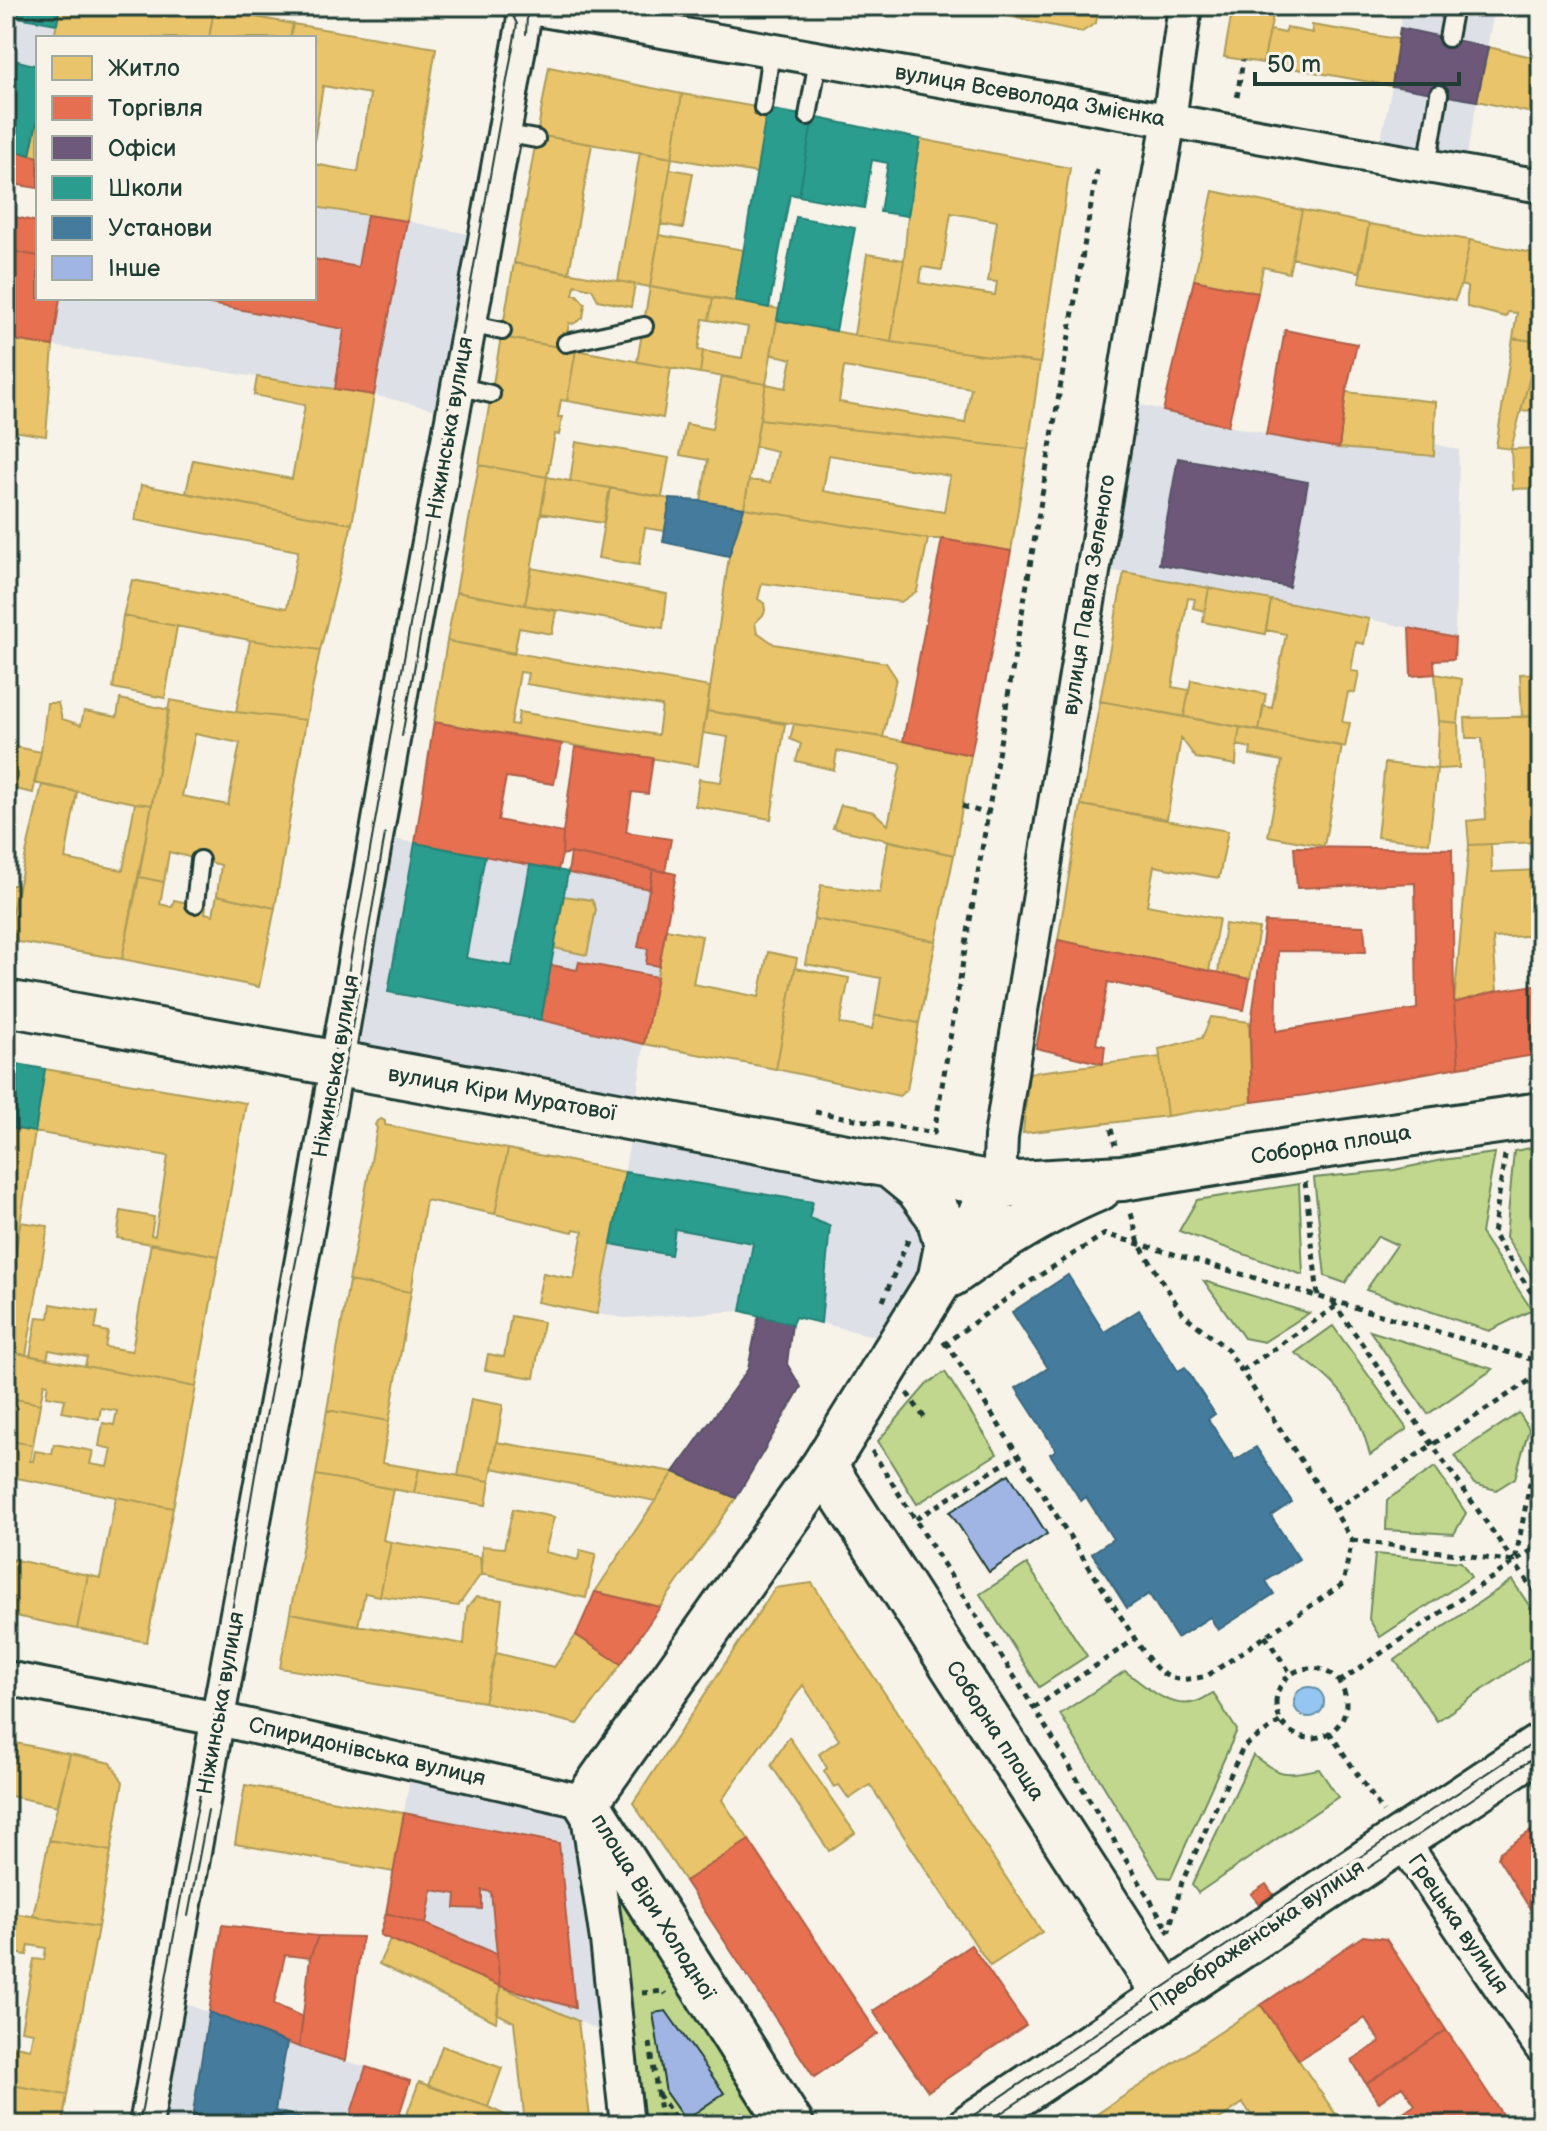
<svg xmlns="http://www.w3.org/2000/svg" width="1547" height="2131" font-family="'Balsamiq Sans',sans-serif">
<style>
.built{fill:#dde0e6}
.green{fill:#c0d78d;stroke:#708a60;stroke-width:2}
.water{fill:#94c6f1;stroke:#658fa5;stroke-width:2}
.homes{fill:#e9c46a;stroke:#ac9c5a;stroke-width:2;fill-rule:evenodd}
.shops{fill:#e76f51;stroke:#ab6048;stroke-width:2}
.offices{fill:#6d597a;stroke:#565165;stroke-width:2}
.schools{fill:#2a9d8f;stroke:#278074;stroke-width:2}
.public{fill:#457b9d;stroke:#3a687e;stroke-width:2}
.building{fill:#a0b5e3;stroke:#1f3d34;stroke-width:2}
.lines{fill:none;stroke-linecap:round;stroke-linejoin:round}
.lane-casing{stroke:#1f3d34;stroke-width:22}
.street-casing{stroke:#1f3d34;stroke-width:38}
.secondary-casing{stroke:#1f3d34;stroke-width:50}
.path{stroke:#1f3d34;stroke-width:5;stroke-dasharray:6 6;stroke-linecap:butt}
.lane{stroke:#f7f3e8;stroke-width:16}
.street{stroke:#f7f3e8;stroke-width:32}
.secondary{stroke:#f7f3e8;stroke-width:44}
.tram{stroke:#1f3d34;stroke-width:2}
.labels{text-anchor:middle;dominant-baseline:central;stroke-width:8;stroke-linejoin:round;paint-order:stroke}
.street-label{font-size:22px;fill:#1f3d34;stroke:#f7f3e8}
</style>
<rect width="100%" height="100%" fill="#f7f3e8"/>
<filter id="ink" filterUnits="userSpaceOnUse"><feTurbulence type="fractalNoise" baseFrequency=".0125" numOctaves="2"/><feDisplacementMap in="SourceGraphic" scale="16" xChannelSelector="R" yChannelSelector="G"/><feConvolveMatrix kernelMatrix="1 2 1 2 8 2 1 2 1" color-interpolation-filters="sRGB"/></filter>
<g filter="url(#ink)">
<path class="built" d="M6 6H60L54 38H38V117L10 149 6 148Z
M1403 6H1495L1467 154 1381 139 1392 86Z
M314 207 407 221 477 236 449 413 374 395 53 346 60 298H314Z
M1117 399 1228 426 1339 448 1433 455 1435 444 1459 450 1455 638 1369 619 1087 566Z
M379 836 568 872 571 853 676 874 644 1044 634 1116 338 1063Z
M634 1120 996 1187 898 1342 796 1317 792 1324 741 1311 626 1318 597 1314Z
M412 1765 585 1803 610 2035 380 1935 394 1872Z
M168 1997 299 2047 366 2067 347 2125H146Z"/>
<path class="green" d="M1541 1146V1291L1506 1237 1514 1151Z
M1495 1153 1481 1233 1532 1310 1489 1331 1366 1290 1397 1245 1378 1236 1345 1283 1325 1276 1314 1178 1394 1170 1442 1160Z
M1299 1184 1303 1275 1179 1231 1197 1200Z
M1204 1281 1309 1313 1264 1342 1244 1338Z
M1333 1326 1407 1429 1370 1455C1357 1404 1338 1382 1295 1353Z
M1370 1331 1493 1369 1428 1414Z
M945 1372 997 1454 917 1504 878 1441 927 1384Z
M1519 1413 1529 1429 1515 1478 1496 1490 1474 1484 1455 1455Z
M1435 1467 1466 1513 1454 1534 1386 1530 1387 1500Z
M1375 1554 1461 1562 1471 1577 1380 1637 1369 1619Z
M1027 1564 1087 1656 1039 1687 980 1594Z
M1512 1580 1541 1623V1650L1437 1721 1395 1660Z
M1125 1671C1144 1685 1170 1710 1195 1702 1201 1701 1207 1696 1213 1693L1237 1730 1171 1878 1159 1877 1060 1714Z
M1253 1755C1282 1778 1285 1775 1319 1769L1338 1797 1198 1893 1192 1885Z
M586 1802 791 2125H627Z"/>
<path class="water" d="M1294 1702a15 15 0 1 1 30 0a15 15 0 1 1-30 0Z"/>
<path class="homes" d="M60 6H200L214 9 209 38H54Z
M960 6H1099L1096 23 1082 32Z
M1233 6H1275L1263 63 1224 57Z
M214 9 293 24 290 38H209Z
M293 24 436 48 407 221 314 207V164L358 172 370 94 323 86 314 142V38H290Z
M1312 25 1398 39 1392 86 1263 63 1270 30 1285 33 1287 28 1313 33Z
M1488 47 1541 59V115L1477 101Z
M549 67 682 94 672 158 537 135Z
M682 94 767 109 757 173 672 158Z
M38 117V157L30 155Z
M537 135 592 144 569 273 514 263Z
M920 139 1070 168 1040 363 891 342 904 260 908 216ZM951 213 997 221 988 281 997 282 995 295 920 283 922 267 942 270Z
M640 152 672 158 650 287 618 281Z
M670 169 693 173 683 228 661 224Z
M1213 191 1302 210 1289 273 1263 267 1258 293 1194 280Z
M1302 210 1369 224 1359 272 1292 258Z
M1369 224 1470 240 1461 285 1455 300 1359 282Z
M659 235 744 250 735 301 650 287Z
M1470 240 1541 255V333L1539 342 1513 338 1517 313 1508 312 1506 317 1467 307V287L1461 285Z
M867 254 904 260 891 342 854 335Z
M514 263 635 284 631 307 598 300 592 289 575 285 573 295H577L585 304 583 318 573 324 569 323 565 348 501 337Z
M650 287 713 298 709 320 703 319 698 350 703 351 700 373 637 362Z
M713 298 779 309 766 384 700 373 703 351 742 358 748 327 709 320Z
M777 320 891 342 1040 363 1028 449 760 419 766 384 786 388 792 359 771 354ZM844 367 971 388 965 423 839 402Z
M1541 333V409L1521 411 1539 342Z
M501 337 576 350 567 401 561 400 558 417H562L559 435 555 434 547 477 479 465Z
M1513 338 1539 342 1511 449 1496 447Z
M6 339 53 346 46 436 6 430Z
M576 350 671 368 663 418 567 401Z
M722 376 766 384 744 508 701 501 708 460 680 455 686 424 712 429Z
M257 377 374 395 352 524 186 493 193 460 292 479 305 405 254 395Z
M1346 392 1436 402 1434 456 1339 448Z
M760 419 1028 449 1011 551 942 539H928L744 508 749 480 770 483 777 451 755 446ZM829 455 950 476 944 512 823 491Z
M576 442 669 458 662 497 570 481Z
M1541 448V488L1513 489 1511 449Z
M479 465 547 477 525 605 456 592Z
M547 477 610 488 603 523 541 513Z
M141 485 352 524 320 650 250 640 123 616 132 580 287 608 298 551 135 520Z
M610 488 670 499 665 531 645 528 639 565 598 558Z
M744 508 928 539 917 591 901 602 762 583 758 599 764 603 765 610 764 614 755 623 757 632 774 644 886 663 896 678 883 737 707 711 729 556Z
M532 568 667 594 663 628 525 605Z
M1124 572 1209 588 1205 611 1193 608 1195 599 1188 598 1172 687 1189 690 1184 717 1100 701Z
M1209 588 1271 600 1265 634 1203 622Z
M456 592 556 611 552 634 519 628 514 654 447 641Z
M1271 600 1369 619 1364 644 1356 642 1351 671 1359 672 1355 693 1348 692 1342 722 1350 723 1345 747 1259 731 1263 706 1272 708 1286 634 1266 630Z
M123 616 177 626 165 698 113 688Z
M250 640 320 650 306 720 236 712Z
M447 641 710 687 698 766 434 722ZM520 672 528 673 526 684 662 706 658 735 519 712 517 725 511 724Z
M1541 673V716L1522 717 1520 674Z
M1435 674 1462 679 1458 723 1439 721Z
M1191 680 1266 694 1259 731 1184 717Z
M120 699 169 710 152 805 135 803 34 783 41 752 47 703H58L62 719 81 725 84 711 117 717Z
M170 700 236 712 306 720 275 908 217 895 221 865 169 852 164 882 139 877ZM195 734 240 743 228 805 182 796Z
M1100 701 1240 727 1237 745 1236 765 1196 758 1181 738 1167 819 1081 805Z
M707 711 785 724 771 819 695 806 699 779 721 782 728 737 703 733Z
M1540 716 1541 842 1469 845 1467 821 1486 819 1482 738H1466L1465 718Z
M1439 721 1458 723 1459 768 1437 769Z
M794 724 883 737 971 755 954 855 833 828 841 805 874 812 888 825 901 764 837 751 834 770 796 761 801 744 790 739Z
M1240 727 1342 746 1324 846 1268 836 1282 761 1250 755 1251 748 1237 745Z
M6 745 41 752 33 793 6 787Z
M1385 763 1437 769 1429 843 1377 837Z
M42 785 77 792 65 859 123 870 135 803 152 805 122 959 6 940Z
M1081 805 1228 831 1219 878 1154 866 1147 905 1219 919 1209 971 1058 940Z
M888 841 954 855 936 941 814 919 821 885 880 893Z
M1491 844 1492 872 1541 870V935L1493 938 1497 991 1454 1003 1469 845Z
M139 877 164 882 160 904 172 907 174 900 206 907 205 913 213 915 217 895 275 908 259 987 122 959Z
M6 884 18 886 6 939Z
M564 896 592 900 596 909 587 955 554 948Z
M814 919 936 941 919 1023 875 1015 881 978 805 964Z
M1225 924 1259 929 1250 979 1218 973Z
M666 929 702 936 693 984 759 997 768 952 797 958 776 1069 644 1044Z
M795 968 849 978 840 1024 872 1029 875 1015 919 1023 907 1090 899 1096 776 1069Z
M1211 1017 1249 1022 1252 1102 1167 1116 1159 1049 1202 1038Z
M1160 1057 1167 1116 1023 1133 1029 1073Z
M45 1069 246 1103 219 1256 117 1238 121 1211 154 1217 151 1235 155 1236 168 1156 35 1132Z
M381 1119 385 1121V1125L508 1149 495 1214 426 1200 411 1292 349 1281 377 1128 375 1125 377 1121Z
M6 1127 35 1132 6 1311Z
M508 1149 625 1172 597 1314 537 1302 543 1273 574 1279 583 1231 574 1229 573 1232 495 1214Z
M20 1222 48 1226 26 1355 6 1351V1311Z
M151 1243 219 1256 196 1387 85 1366 87 1357 49 1350 47 1359 30 1356 37 1317 49 1318 51 1304 98 1312 95 1329 108 1332 105 1347 132 1351Z
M349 1281 411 1292 389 1421 327 1410Z
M511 1316 543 1322 534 1378 485 1370 488 1354 504 1357Z
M6 1351 196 1387 173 1508 6 1476V1440L33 1445 30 1461H33L35 1451 52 1454 54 1444 93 1451 90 1464 108 1467 112 1449 99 1446 103 1423 114 1425 117 1411 101 1408 99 1419 62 1412 65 1399 46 1396 48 1384 44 1383 40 1404 6 1397Z
M6 1397 40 1404 33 1445 6 1440Z
M471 1399 503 1405 490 1481 458 1476Z
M327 1410 389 1421 382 1463 419 1469 414 1493 316 1475Z
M496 1442 674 1472 655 1501 492 1468Z
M419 1469 490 1481 486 1505 414 1493Z
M674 1472 736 1498 660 1607 595 1592Z
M316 1475 393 1489 383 1540 391 1542 380 1596 365 1593 358 1626 290 1613Z
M116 1497 173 1508 147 1642 77 1629 88 1575 100 1578Z
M513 1509 554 1517 545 1552 578 1560 580 1550 596 1554 586 1598 481 1574 482 1546 504 1548Z
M391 1542 480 1557 481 1574 458 1606 380 1596Z
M6 1558 88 1575 77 1629 6 1614Z
M812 1583 1042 1932 990 1966 870 1785 849 1799 839 1785 834 1787 824 1771 827 1768 819 1754 839 1740 803 1685 722 1800 749 1840 685 1881 633 1803 775 1588Z
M476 1597 502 1600 496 1653 484 1702 280 1668 290 1613 464 1644 467 1608Z
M576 1635 621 1664 578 1724 484 1702 496 1653 554 1667Z
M789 1737 855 1833 829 1851 771 1765Z
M6 1741 70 1754 58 1806 6 1795Z
M70 1754 111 1763 123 1782 111 1851 49 1840Z
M245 1785 404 1813 394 1872 235 1844Z
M49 1840 111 1851 98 1927 33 1916Z
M6 1912 98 1927 67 2095 6 2084V2044L30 2049 33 2032 21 2030 34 1959 44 1960 46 1948 29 1945 27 1955 9 1952 8 1958 6 1957Z
M390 1939 500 1986 496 2022 379 1964Z
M500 1986 578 2021 591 2125 525 2124 514 2022 498 2014Z
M1261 2005 1343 2125H1258L1243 2103 1211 2125H1097L1091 2118Z
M442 2046 502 2068 488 2107 428 2086Z
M419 2082 488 2107 526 2125H403Z
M6 2084 67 2095 62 2125H6Z"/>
<path class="shops" d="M6 148 38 157V188L6 183Z
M6 215 38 222V256L6 250Z
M367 215 407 221 374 395 335 389 344 329 189 300V298H314V259L358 267Z
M6 250 38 256V298H60L53 346 6 339V311L8 312 12 288 6 287Z
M1194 280 1258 293 1228 426 1163 411Z
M1285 330 1357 344 1346 392 1339 448 1266 435Z
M942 539 1011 551 971 755 903 741Z
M1409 628 1455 638 1454 659 1434 660 1435 674 1411 676Z
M434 722 562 744 554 784 506 777 498 820 563 833 562 855 558 870 415 843Z
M575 747 653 758 648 794 632 792 626 832 671 839 665 872 571 853 562 855 563 833Z
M1294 847 1452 849 1454 1003 1459 1067 1306 1095 1252 1102 1250 1031 1265 922 1364 926 1366 952 1278 951 1276 1031 1417 1009 1415 883 1297 888Z
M571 853 653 869 650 889 568 873Z
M653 869 676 874 659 966 646 964 648 949 638 947Z
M1058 940 1250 979 1244 1010 1108 982 1096 1044 1105 1046 1103 1064 1036 1048Z
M579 962 657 977 644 1044 541 1020 551 965 577 970Z
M1541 984V1054L1459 1067 1454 1003 1497 991Z
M595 1592 660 1607 621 1664 576 1635Z
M404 1813 559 1843 575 2008 500 1986 491 1892 482 1890V1909L455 1908 456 1894 432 1890 426 1924 386 1913Z
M1541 1824V1914L1536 1918 1498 1858 1500 1852Z
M749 1840 878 2034 814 2077 685 1881Z
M1266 1884 1273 1894 1259 1904 1251 1894Z
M386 1913 426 1924 497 1954 500 1986 380 1935Z
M222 1925 318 1936 310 1958 285 1955 274 2004 303 2017 299 2047 209 2012Z
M318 1936 362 1937 345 2061 299 2047 310 1958Z
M1363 1936 1386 1939 1446 2030 1366 2084 1352 2060 1380 2042 1365 2018 1299 2060 1261 2005Z
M971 1945 1026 2025 928 2091 873 2011Z
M1446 2030 1463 2055 1509 2125H1401L1396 2118 1415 2105 1402 2086 1379 2102 1366 2084Z
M366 2067 410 2081 396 2125H347Z"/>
<path class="offices" d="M1400 28 1488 47 1477 101 1392 86Z
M1178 458 1308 482 1289 587 1159 564Z
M759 1314 792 1324 787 1364 801 1387 736 1498 674 1472 748 1369Z"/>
<path class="schools" d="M6 6H60L57 24 6 15Z
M6 58 38 66V117L30 155 10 149 16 120 6 118Z
M767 109 813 117 799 196 790 194 769 308 735 301Z
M813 117 920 139 908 216 880 212 888 163 872 160 864 208 799 196Z
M796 217 855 228 836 331 777 320Z
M415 843 485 856 466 958 512 966 530 865 568 872 541 1020 388 992Z
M6 1062 45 1069 35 1132 6 1127Z
M625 1172 813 1202 809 1218 830 1226 821 1323 795 1317 792 1324 741 1311 753 1243 675 1229 671 1255 611 1244Z"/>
<path class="public" d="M670 499 701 501 744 508 729 556 663 542Z
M1068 1275 1104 1332 1139 1310 1178 1371 1185 1367 1200 1391 1215 1414 1208 1419 1235 1460 1256 1447 1292 1502 1271 1516 1299 1559 1266 1581 1274 1594 1218 1630 1210 1617 1177 1638 1149 1594 1127 1608 1092 1553 1113 1539 1086 1497 1081 1501 1066 1478 1050 1454 1056 1450 1016 1388 1048 1368 1012 1312Z
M209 2012 287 2043 275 2111 302 2118 300 2125H191Z"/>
<path class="building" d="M1009 1474 1047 1534 989 1572 950 1512Z
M666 2011 724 2093 685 2120 666 2093 653 2013Z"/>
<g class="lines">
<defs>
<path id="lane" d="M1448 38 1454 6
M763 108 771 51
M808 116 818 60
M503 133 536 139
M1427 166 1439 94
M468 324 502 331
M566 343 644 326
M457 386 491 394
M195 904 200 860"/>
<path id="street" d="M520 6 1541 186
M999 1185 1001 1137 1015 1047 1145 255 1169 120 1185 6
M6 1678 223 1720 586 1802 607 1940 627 2125
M1401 1839 1541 2047
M146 2125C199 1816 256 1507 313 1199 344 1025 373 851 404 677 445 453 489 230 526 6"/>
<path id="secondary" d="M6 1003 999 1185 1122 1178 1314 1147 1541 1115
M890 1165 918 1188 939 1216 947 1246 940 1281
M951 1274C998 1240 1046 1210 1099 1188
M824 1466 1166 1996
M791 2125 586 1802 824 1466 999 1185
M972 2125 1541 1746"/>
</defs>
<use href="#lane" class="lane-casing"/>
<use href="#street" class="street-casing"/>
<use href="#secondary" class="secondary-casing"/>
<path class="path" d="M1237 97 1243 60
M962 806 988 814
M815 1112 934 1133 1097 170
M1111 1129 1115 1145
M1505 1155 1493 1234 1541 1307
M1305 1182 1318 1296
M883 1301 908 1240
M1333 1302 1541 1601
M946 1342 1135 1639C1157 1672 1164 1686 1207 1676L1343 1584 1352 1540 1334 1510 1227 1349 1183 1314 1139 1244 1130 1209
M943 1345 1031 1281 1105 1234 1541 1362
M1242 1371 1335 1307
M907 1393 926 1420
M872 1451 1034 1708 1166 1926
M1334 1510 1541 1373
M916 1519 1018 1455
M1352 1540 1515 1562 1541 1425
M1265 1636 1291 1674
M1276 1703a35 35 0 1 1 70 0a35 35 0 1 1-70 0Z
M1339 1682 1541 1544
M1034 1708 1135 1639
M1329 1732 1383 1812
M1166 1932 1169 1930 1182 1882 1243 1747 1281 1721
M642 1993 664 1991 666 1994
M650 2043 662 2125
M658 2094 680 2125
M738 2125 743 2113"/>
<use href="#lane" class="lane"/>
<use href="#street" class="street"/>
<use href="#secondary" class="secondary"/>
<path class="tram" d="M522 6 527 17 526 34
M402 736 439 531
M332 1129 351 1033 385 834
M188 1916 208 1810
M139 2125 214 1718 257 1463 307 1204 517 24 511 12 491 6
M959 2125 1249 1930 1541 1738
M983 2125 1541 1753"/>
</g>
</g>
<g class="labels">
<g class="street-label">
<text transform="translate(1030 96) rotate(10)">вулиця Всеволода Змієнка</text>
<text transform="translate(450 428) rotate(-80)">Ніжинська вулиця</text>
<text transform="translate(1089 595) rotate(-81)">вулиця Павла Зеленого</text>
<text transform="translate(336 1066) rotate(-80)">Ніжинська вулиця</text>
<text transform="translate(502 1094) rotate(10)">вулиця Кіри Муратової</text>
<text transform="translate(1331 1145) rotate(-9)">Соборна площа</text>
<text transform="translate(221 1703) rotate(-80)">Ніжинська вулиця</text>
<text transform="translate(995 1731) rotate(57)">Соборна площа</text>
<text transform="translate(367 1752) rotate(13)">Спиридонівська вулиця</text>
<text transform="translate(653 1907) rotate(58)">площа Віри Холодної</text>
<text transform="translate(1458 1924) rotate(56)">Грецька вулиця</text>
<text transform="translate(1257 1936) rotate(-34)">Преображенська вулиця</text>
</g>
</g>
<rect width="1547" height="2131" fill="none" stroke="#f7f3e8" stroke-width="32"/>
<rect x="16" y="16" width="1515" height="2099" fill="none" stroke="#1f3d34" stroke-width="3" filter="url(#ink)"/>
<rect x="36" y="36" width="280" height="264" fill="#f7f3e8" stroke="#a1aaa0" stroke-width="2"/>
<rect x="52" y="56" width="40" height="24" fill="#e9c46a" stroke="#a1aaa0" stroke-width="2"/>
<text x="108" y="76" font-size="24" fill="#1f3d34">Житло</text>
<rect x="52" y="96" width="40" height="24" fill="#e76f51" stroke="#a1aaa0" stroke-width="2"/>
<text x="108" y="116" font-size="24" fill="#1f3d34">Торгівля</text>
<rect x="52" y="136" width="40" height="24" fill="#6d597a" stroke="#a1aaa0" stroke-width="2"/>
<text x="108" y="156" font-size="24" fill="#1f3d34">Офіси</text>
<rect x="52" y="176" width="40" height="24" fill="#2a9d8f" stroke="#a1aaa0" stroke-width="2"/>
<text x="108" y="196" font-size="24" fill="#1f3d34">Школи</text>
<rect x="52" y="216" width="40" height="24" fill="#457b9d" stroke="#a1aaa0" stroke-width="2"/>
<text x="108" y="236" font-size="24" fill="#1f3d34">Установи</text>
<rect x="52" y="256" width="40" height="24" fill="#a0b5e3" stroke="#a1aaa0" stroke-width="2"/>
<text x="108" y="276" font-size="24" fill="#1f3d34">Інше</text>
<path d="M1255 72v12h204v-12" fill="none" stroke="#1f3d34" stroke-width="4"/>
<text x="1267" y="72" font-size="24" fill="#1f3d34" stroke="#f7f3e8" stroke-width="6" paint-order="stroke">50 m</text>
</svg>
